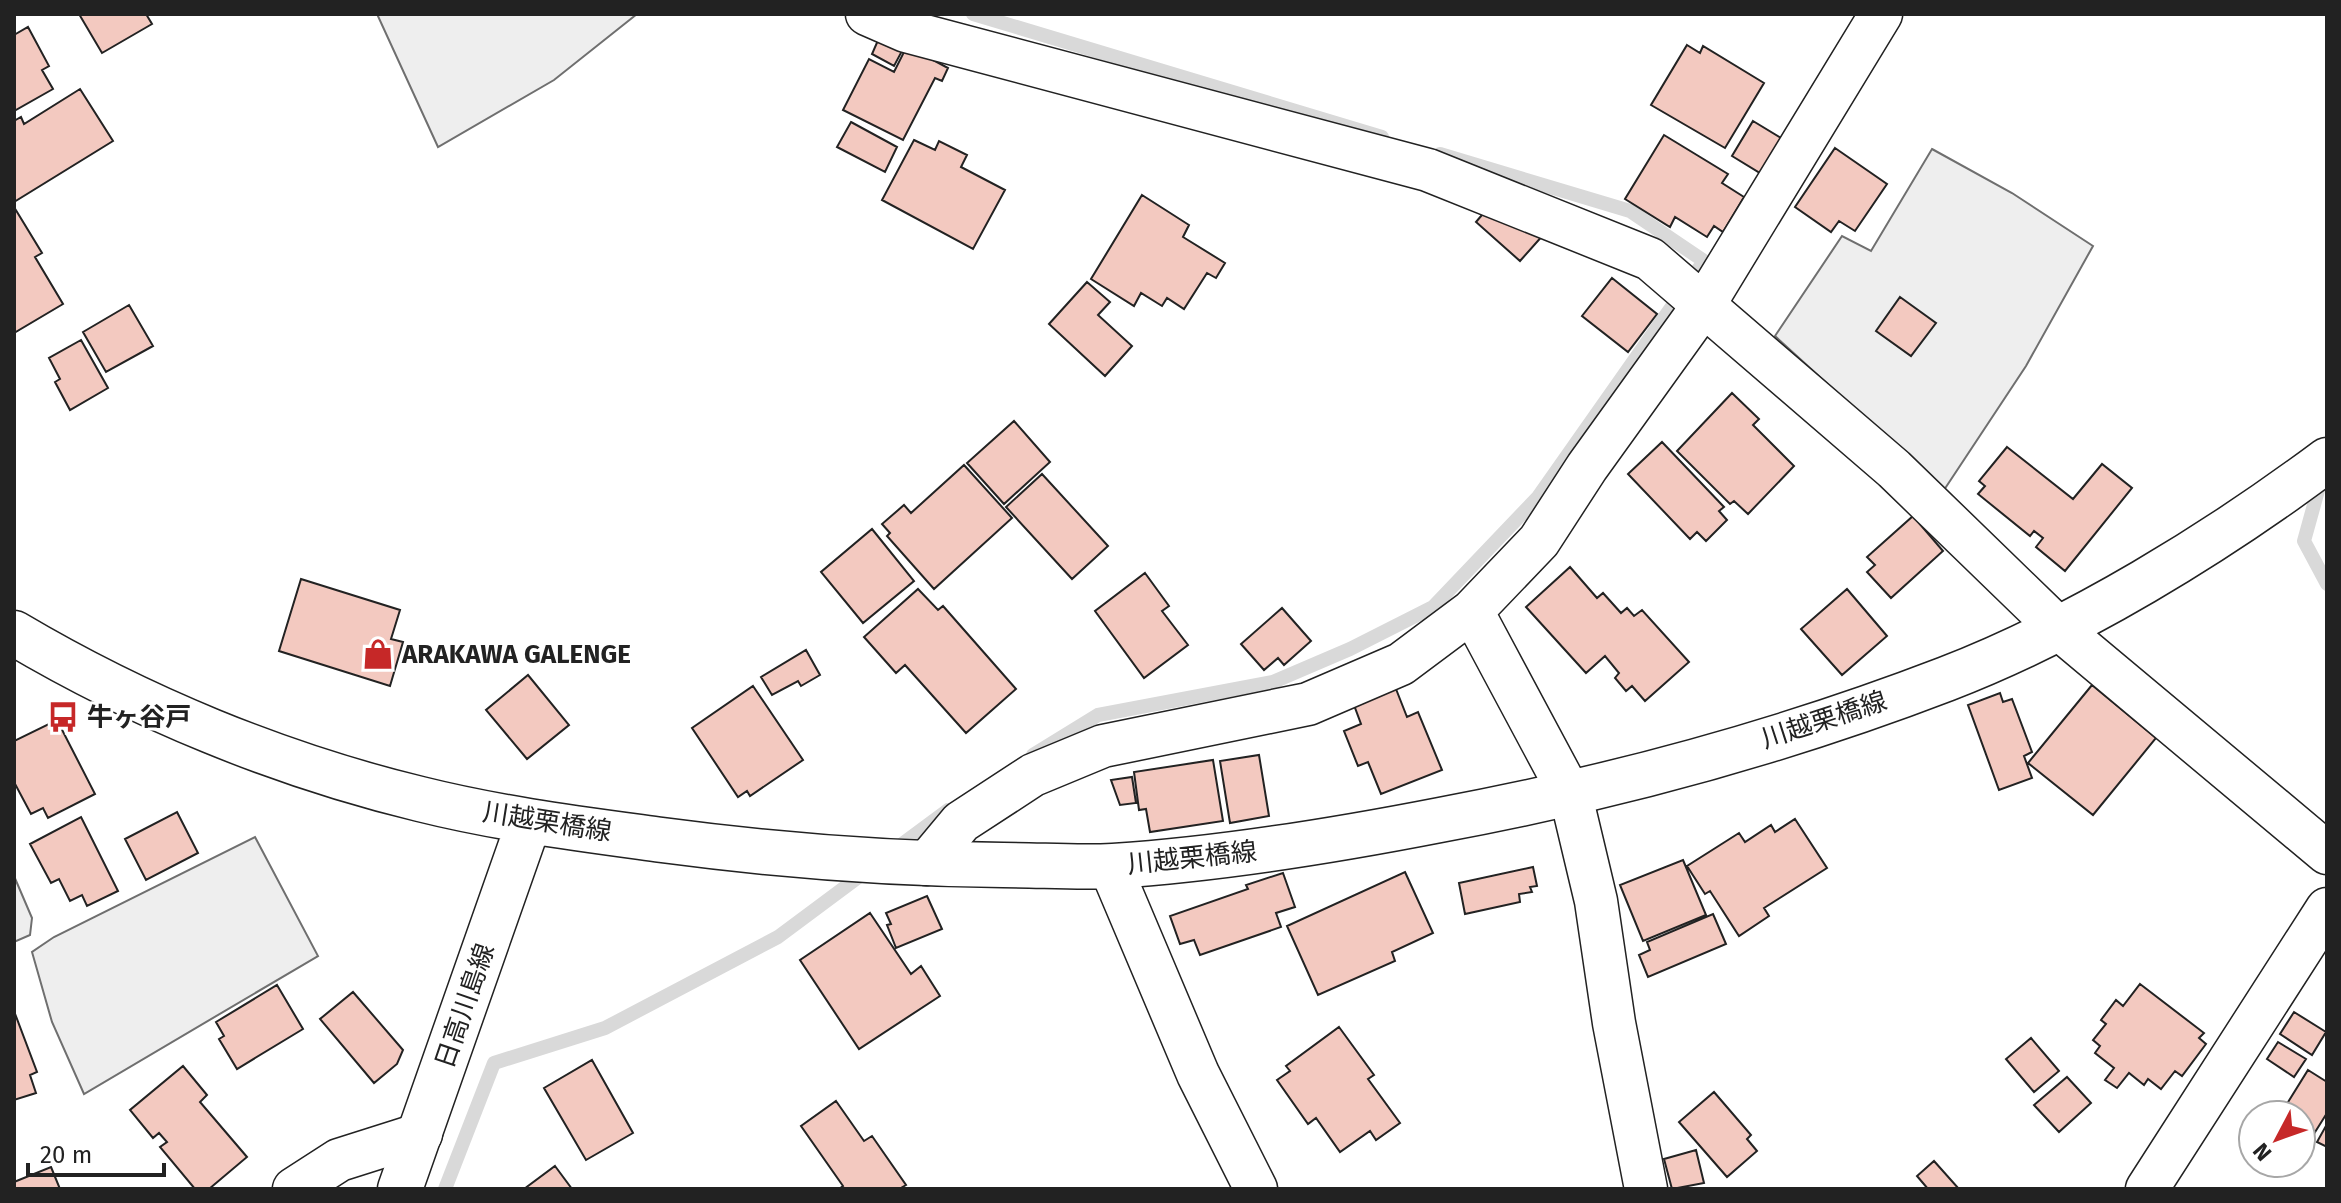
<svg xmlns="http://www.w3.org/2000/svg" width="2341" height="1203" font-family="'Fira Sans','Noto Sans JP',sans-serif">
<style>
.green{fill:#eee;stroke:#6f6f6f;stroke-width:2}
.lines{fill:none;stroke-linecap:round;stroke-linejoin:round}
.stream{stroke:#d9d9d9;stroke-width:14}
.building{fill:#f3c9c0;stroke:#222;stroke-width:2}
.minor-casing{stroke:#222;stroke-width:45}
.primary-casing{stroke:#222;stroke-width:47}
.minor{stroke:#fff;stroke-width:42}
.primary{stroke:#fff;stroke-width:44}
.labels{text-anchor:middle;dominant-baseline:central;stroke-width:6;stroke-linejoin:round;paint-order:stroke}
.poi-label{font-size:26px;font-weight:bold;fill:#222;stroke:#fff;text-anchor:start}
.street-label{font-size:26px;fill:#222;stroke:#fff}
</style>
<rect width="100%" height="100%" fill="#fff"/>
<path class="green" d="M377 14H637L554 80 438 147Z
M1932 149 2012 193 2093 246 2026 366 1944 490 1775 336 1842 236 1871 251Z
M255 837 318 956 84 1094 52 1022 32 952 54 937Z
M14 876 32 918 30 935 14 942Z"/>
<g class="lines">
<path class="stream" d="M973 14 1382 137
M2322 476 2304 541 2327 584
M1033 755 1098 715 1273 682 1350 649 1433 607 1538 497 1704 261 1630 211 1440 154
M894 850 948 810
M445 1189 494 1063 605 1028 778 937 868 870"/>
</g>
<path class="building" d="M79 14H146L152 24 102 53Z
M28 27 49 66 42 70 53 89 14 111V35Z
M879 38 902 51 894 66 872 54Z
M1687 45 1700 53 1703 46 1764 83 1725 148 1651 105Z
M907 46 948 68 942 81 935 78 903 140 843 110 869 59 894 72Z
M80 89 113 141 14 202V121L21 117 24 124Z
M1753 121 1781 138 1760 173 1732 156Z
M851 122 897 147 885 172 837 147Z
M1664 135 1728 174 1722 183 1744 197 1723 232 1714 226 1707 237 1675 217 1670 227 1625 199Z
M914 140 935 150 939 141 967 155 961 167 1005 190 973 249 882 200Z
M1835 148 1887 184 1855 231 1839 221 1831 232 1795 207Z
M1142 195 1189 225 1183 237 1225 263 1216 278 1207 273 1184 309 1167 298 1162 306 1141 293 1134 306 1091 279Z
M14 207 42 253 35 257 63 304 14 333Z
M1487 209 1544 234 1520 261 1476 222Z
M1612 278 1657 314 1628 352 1582 316Z
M1087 282 1110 302 1098 315 1132 346 1105 376 1049 324Z
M1900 297 1936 323 1911 356 1876 331Z
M129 305 153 346 106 372 83 332Z
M81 340 108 388 70 410 55 382 60 379 49 358Z
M1732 393 1759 419 1753 425 1794 466 1748 514 1734 501 1730 504 1677 451Z
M1014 421 1050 462 1004 504 967 463Z
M1662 442 1724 507 1719 511 1727 520 1706 541 1697 532 1690 539 1628 474Z
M2007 447 2073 499 2102 464 2132 488 2065 571 2036 547 2043 538 2034 531 2030 536 1978 494 1985 486 1979 481Z
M964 465 1012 518 934 589 887 536 890 533 882 524 904 505 911 513Z
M1042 474 1108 546 1072 579 1006 507Z
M1913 516 1943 551 1891 598 1867 572 1875 565 1867 557Z
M872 529 914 581 863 623 821 572Z
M1570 567 1597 598 1603 593 1621 613 1627 608 1634 616 1642 610 1689 662 1645 701 1632 686 1626 691 1615 678 1619 673 1605 656 1586 673 1526 607Z
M1145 573 1169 606 1162 611 1188 645 1144 678 1095 611Z
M301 579 400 610 391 639 403 642 390 686 279 651Z
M918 589 938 610 943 606 1016 689 966 733 905 665 896 673 864 637Z
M1847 589 1887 636 1842 675 1801 629Z
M1282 608 1311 641 1284 665 1278 658 1264 670 1241 644Z
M806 650 820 675 801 686 798 681 772 695 761 677Z
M528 675 569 725 527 759 486 710Z
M2092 685 2156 738 2093 815 2028 763Z
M753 686 803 760 750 796 747 791 738 797 692 728Z
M1396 689 1407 717 1418 712 1442 770 1381 794 1368 762 1358 766 1344 731 1361 724 1354 705Z
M2000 693 2003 702 2012 699 2032 752 2024 756 2032 778 1999 790 1968 705Z
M57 720 95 794 48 818 43 808 31 814 14 782V741Z
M1259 755 1269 816 1230 823 1220 761Z
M1213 760 1223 821 1150 832 1146 809 1139 810 1134 772Z
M1132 777 1136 803 1120 805 1111 780Z
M177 812 198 853 146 880 125 839Z
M81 817 118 891 87 906 82 895 70 901 59 879 51 883 30 844Z
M1795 819 1827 868 1764 908 1769 916 1739 936 1710 891 1705 894 1687 866 1739 833 1745 842 1771 825 1775 832Z
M1683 860 1706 915 1643 941 1620 885Z
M1533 867 1537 886 1530 887 1532 892 1519 894 1520 902 1465 914 1459 883Z
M1405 872 1433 933 1392 952 1395 961 1318 995 1287 926Z
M1283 873 1295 907 1276 913 1281 927 1200 955 1194 940 1180 944 1170 916 1248 889 1246 885Z
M927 896 942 929 896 948 887 925 891 924 886 913Z
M870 913 911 974 921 966 940 996 859 1049 800 960Z
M1713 914 1726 944 1648 977 1639 955 1650 950 1647 942Z
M2140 984 2204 1033 2199 1038 2206 1044 2182 1076 2175 1071 2161 1089 2148 1079 2144 1085 2129 1073 2117 1088 2105 1080 2114 1068 2095 1053 2100 1046 2093 1040 2106 1024 2101 1020 2116 1000 2123 1006Z
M277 985 303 1029 237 1069 219 1039 224 1036 216 1022Z
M353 992 403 1050 397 1064 374 1083 320 1019Z
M14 1011 37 1072 30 1075 36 1093 14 1100Z
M2294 1012 2326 1032 2312 1055 2280 1034Z
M1339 1027 1374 1075 1368 1079 1400 1123 1376 1140 1370 1131 1340 1152 1316 1118 1308 1124 1277 1080 1290 1071 1286 1066Z
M2031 1038 2059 1071 2034 1092 2006 1059Z
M2278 1042 2306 1059 2294 1077 2267 1059Z
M592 1060 633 1133 586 1160 544 1088Z
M183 1066 207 1095 200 1102 247 1157 209 1189H195L160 1147 167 1142 159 1133 153 1138 130 1110Z
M2308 1070 2327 1082V1113L2302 1153 2301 1115H2280Z
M2067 1077 2091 1103 2059 1132 2034 1105Z
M1714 1092 1751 1135 1747 1139 1757 1151 1727 1177 1679 1122Z
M836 1101 864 1141 872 1136 906 1185 899 1189H839L843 1186 801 1126Z
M2327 1124V1147L2317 1142Z
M1696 1150 1704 1183 1672 1189 1664 1159Z
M1934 1161 1959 1189H1928L1917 1176Z
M555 1166 572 1189H524Z
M51 1167 60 1189H14V1182Z"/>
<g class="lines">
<defs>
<path id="minor" d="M867 14 906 31 1428 170 1650 259 1894 469 2058 628 2327 853
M1472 611 1571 796 1596 901 1614 1023 1646 1189
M926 864 961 822 1033 775 1103 746 1308 704 1401 664 1472 611 1539 541 1587 467 1705 303 1881 14
M1110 866 1198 1074 1256 1189
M294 1189 339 1160 421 1134
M2147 1189 2327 909"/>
<path id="primary" d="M14 633C139 707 279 765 420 799 500 819 581 829 662 840 775 855 889 864 1003 865 1040 865 1077 868 1113 866 1223 859 1332 841 1440 820 1612 788 1782 742 1946 679 2076 629 2216 543 2327 460
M400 1189 529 822"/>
</defs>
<use href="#minor" class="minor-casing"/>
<use href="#primary" class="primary-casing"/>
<use href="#minor" class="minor"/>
<use href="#primary" class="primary"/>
</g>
<defs>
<symbol id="shop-bare" viewBox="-9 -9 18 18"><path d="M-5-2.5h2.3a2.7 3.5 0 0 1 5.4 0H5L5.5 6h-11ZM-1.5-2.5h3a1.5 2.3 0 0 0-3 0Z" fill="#c62828" stroke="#fff" stroke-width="2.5" paint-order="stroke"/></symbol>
<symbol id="bus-bare" viewBox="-9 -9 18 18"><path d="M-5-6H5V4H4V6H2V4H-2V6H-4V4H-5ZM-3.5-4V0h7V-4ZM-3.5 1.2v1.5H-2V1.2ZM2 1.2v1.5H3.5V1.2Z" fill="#c62828" stroke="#fff" stroke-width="2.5" paint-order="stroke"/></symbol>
</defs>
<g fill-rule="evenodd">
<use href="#shop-bare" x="356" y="632" width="44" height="44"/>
<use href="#bus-bare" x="41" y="695" width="44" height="44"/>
</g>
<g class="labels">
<g class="poi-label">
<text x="402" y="654">ARAKAWA GALENGE</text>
<text x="87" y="717">牛ヶ谷戸</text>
</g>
<g class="street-label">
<text transform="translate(1824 720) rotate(-18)">川越栗橋線</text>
<text transform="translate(547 822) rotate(9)">川越栗橋線</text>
<text transform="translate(1192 858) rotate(-6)">川越栗橋線</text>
<text transform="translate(465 1006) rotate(-71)">日高川島線</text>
</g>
</g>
<rect width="2341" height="1203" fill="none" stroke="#222222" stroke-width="32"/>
<g transform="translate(2277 1139) rotate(229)"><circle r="38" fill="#ffffff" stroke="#a7a7a7" stroke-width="2"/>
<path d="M0-6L14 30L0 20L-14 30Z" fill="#c62828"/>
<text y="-12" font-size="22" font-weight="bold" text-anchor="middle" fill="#222222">N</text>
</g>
<path d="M28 1163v12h136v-12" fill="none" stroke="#222222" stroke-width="4"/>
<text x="40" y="1163" font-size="24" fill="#222222" stroke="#ffffff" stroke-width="6" paint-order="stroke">20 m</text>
</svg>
